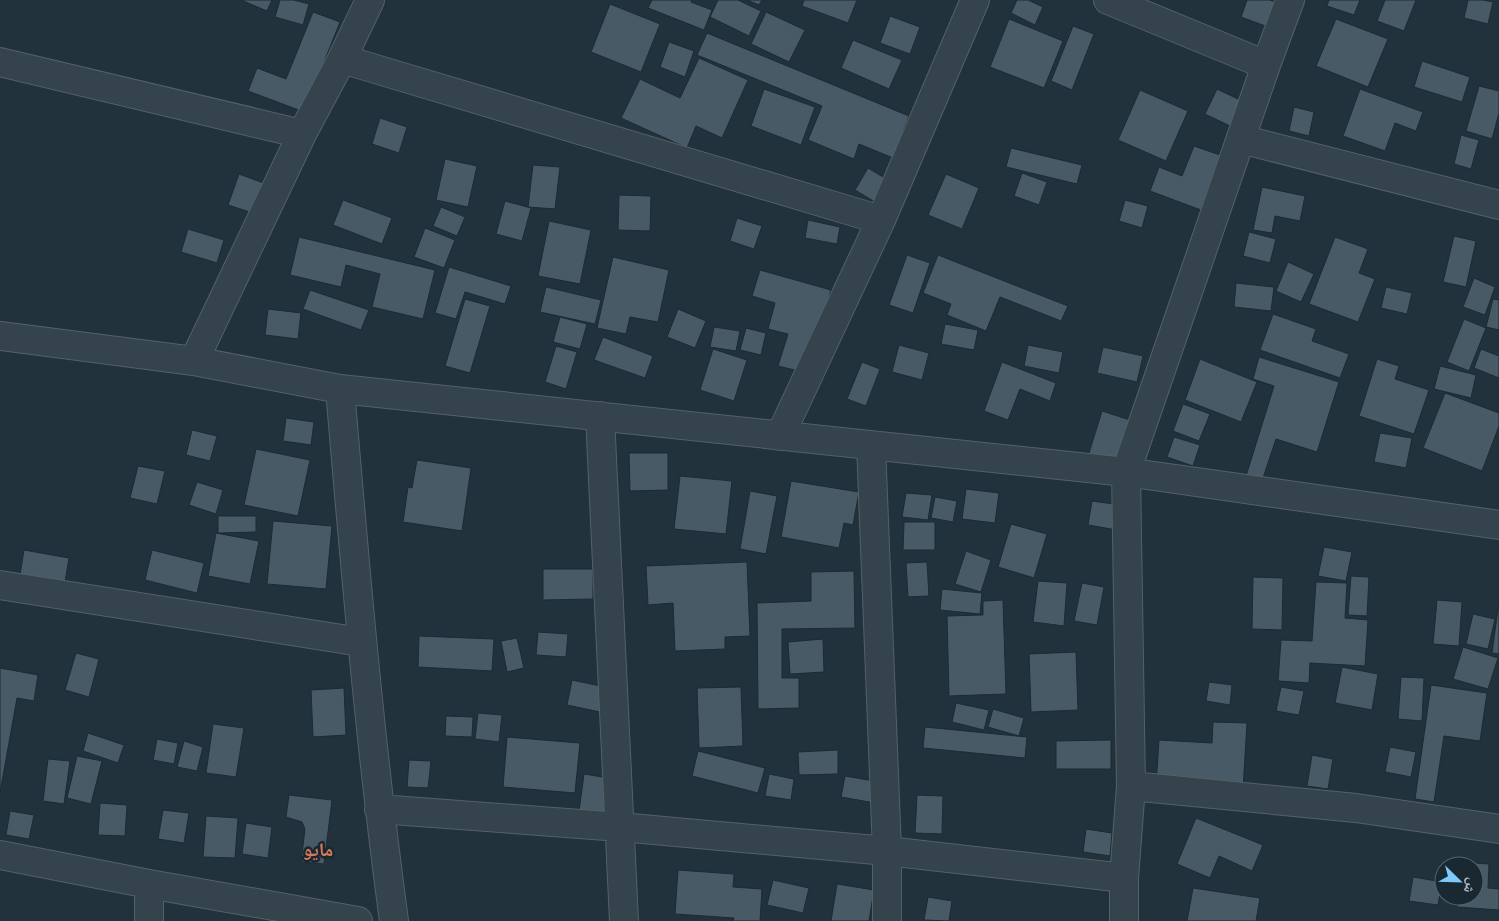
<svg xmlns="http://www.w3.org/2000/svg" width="1499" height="921" font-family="'Archivo Narrow','Noto Naskh Arabic',sans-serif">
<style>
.building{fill:#475a65;stroke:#1c2a33}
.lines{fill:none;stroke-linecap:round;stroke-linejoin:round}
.minor-casing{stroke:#53616a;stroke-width:30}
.minor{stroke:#35434c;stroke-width:28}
.labels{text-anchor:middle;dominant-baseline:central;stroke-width:5;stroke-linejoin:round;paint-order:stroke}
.district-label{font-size:19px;font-weight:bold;fill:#d9785a;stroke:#1a2831}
</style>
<rect width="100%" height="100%" fill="#21323c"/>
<path class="building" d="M241 0H272L267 11Z
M280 0H294L309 4 303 25 275 17Z
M652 0H692L691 2 712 10 704 30 648 8Z
M718 0H738L761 11 749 36 710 17Z
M747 0H762L759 5Z
M804 0H857L848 23 802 6Z
M1017 0H1028L1043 7 1035 25 1011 13Z
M1247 0H1270L1288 7 1279 31 1241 17Z
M1329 0H1360L1354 15 1327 6Z
M1385 0H1416L1404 31 1377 21Z
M1468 0H1483L1493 2 1488 24 1464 18Z
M610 4 660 24 641 72 591 52Z
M313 12 340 22 304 112 248 91 257 68 286 79Z
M766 12 805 30 789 62 751 44Z
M890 16 920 27 910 54 880 43Z
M1009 19 1063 41 1044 88 990 67Z
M1336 19 1388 39 1368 87 1316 66Z
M1073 26 1094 34 1072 90 1051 81Z
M707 33 909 116 893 158 859 144 854 159 808 140 822 106 697 55Z
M853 40 902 60 889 89 841 68Z
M669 42 694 51 685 77 660 67Z
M699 58 748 80 722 138 696 126 687 148 621 118 640 79 680 98Z
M1422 61 1470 77 1462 102 1414 87Z
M1479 86 1499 91V113L1492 139 1466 131Z
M764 89 815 107 801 145 751 126Z
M1217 89 1242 101 1230 126 1205 114Z
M1360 89 1423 112 1416 131 1395 123 1385 151 1343 136Z
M1140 90 1188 111 1166 161 1118 140Z
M1294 107 1314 112 1309 136 1289 131Z
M380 118 407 127 399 153 372 144Z
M1461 135 1479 140 1471 169 1454 164Z
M1194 146 1220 155 1201 210 1150 191 1159 167 1182 176Z
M1011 148 1082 165 1077 184 1006 167Z
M445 159 477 166 468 207 436 200Z
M533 165 560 167 555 209 528 207Z
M868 168 893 183 880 205 855 190Z
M1022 173 1047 182 1039 205 1014 196Z
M239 174 269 185 259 215 228 205Z
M946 174 979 188 962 229 928 215Z
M1262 187 1305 196 1300 221 1275 216 1272 233 1253 230Z
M619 195 651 196 650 231 618 230Z
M343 200 392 218 382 244 333 225Z
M1125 200 1148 206 1142 228 1119 221Z
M505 201 531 208 522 241 496 234Z
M441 207 465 217 457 236 433 226Z
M737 218 762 226 754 249 730 241Z
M808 220 840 227 837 244 805 238Z
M549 221 591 230 580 284 538 276Z
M425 228 455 240 444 268 414 257Z
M188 229 224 240 217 263 181 252Z
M1249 232 1276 239 1270 263 1243 256Z
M1454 236 1476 241 1466 287 1443 282Z
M299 237 435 270 423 319 372 307 380 274 346 265 341 287 290 275Z
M1335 237 1368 249 1359 273 1375 279 1358 322 1309 304Z
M907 255 930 263 913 313 889 305Z
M938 255 1068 306 1061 321 1000 297 986 331 947 315 951 304 923 293Z
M613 257 669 270 658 322 630 317 626 334 597 328Z
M1288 262 1314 274 1301 302 1276 291Z
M449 267 511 286 505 304 465 292 456 319 435 313Z
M760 270 831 290 807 373 778 366 788 334 768 329 775 303 752 296Z
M1474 278 1495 287 1485 315 1463 307Z
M1236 283 1274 287 1271 311 1234 307Z
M546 287 601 300 595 324 540 312Z
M1386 287 1412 293 1407 314 1381 308Z
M310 290 369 310 361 330 303 309Z
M465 299 490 306 470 373 445 366Z
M1493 299 1499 300V330L1486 327Z
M268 309 301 313 298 339 265 335Z
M678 309 706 321 695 348 667 337Z
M1273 314 1316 329 1312 341 1349 354 1340 378 1260 350Z
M560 317 587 324 580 349 553 342Z
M1464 319 1486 328 1469 371 1447 362Z
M945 324 978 330 974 350 941 344Z
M714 327 740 331 736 351 710 347Z
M746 328 766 333 761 355 740 350Z
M603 337 653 356 645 378 594 360Z
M899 345 929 353 922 380 892 372Z
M1028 345 1063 352 1059 373 1024 366Z
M556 346 577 352 566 389 545 382Z
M1103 347 1143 356 1137 382 1097 373Z
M713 349 747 360 734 401 700 390Z
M1481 349 1499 356V378L1474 368Z
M1259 357 1339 382 1317 452 1276 439 1262 481 1246 476 1274 386 1253 379Z
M1200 359 1257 382 1241 422 1185 400Z
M1377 359 1399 366 1395 379 1429 390 1414 434 1359 416Z
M862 362 880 369 866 406 847 399Z
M1002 362 1056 383 1050 401 1020 389 1008 420 984 411Z
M1440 366 1476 375 1471 398 1434 389Z
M1445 393 1499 413V426L1482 471 1423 448Z
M1183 404 1210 414 1199 441 1173 431Z
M1102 411 1130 420 1117 462 1089 453Z
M286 418 314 422 311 445 283 441Z
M192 430 217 436 210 461 186 455Z
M1380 433 1412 438 1406 468 1374 462Z
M1174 437 1200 445 1193 466 1167 457Z
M256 449 310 460 298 516 244 505Z
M629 453H668V490L630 491Z
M417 460 471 468 462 531 403 522 408 487 412 488Z
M138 466 165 471 157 504 130 498Z
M680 476 732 481 726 534 674 529Z
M791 481 859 492 853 525 844 523 839 548 781 537Z
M197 482 223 490 216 514 189 505Z
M966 489 999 493 995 523 962 519Z
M750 491 777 496 766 554 740 549Z
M906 493 932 495 928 520 902 517Z
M935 497 957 501 953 522 931 518Z
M1092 501 1121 505 1117 530 1088 525Z
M218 516H256V532L218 533Z
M273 521 332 526 326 589 267 584Z
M904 522H935V550H903Z
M1011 524 1047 534 1034 578 998 567Z
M216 533 259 541 250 584 208 576Z
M1324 547 1352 552 1346 581 1318 576Z
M24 550 69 558 65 582 20 575Z
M152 550 204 563 197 593 145 580Z
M966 551 991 560 981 592 955 584Z
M747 562 750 636 725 637V649L675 651 673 603 648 605 646 566Z
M927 562 929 596 908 597 906 563Z
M543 569H593V599L543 600Z
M854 571 855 628 782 629V678H799V708L758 709 757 603 811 601V572Z
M1351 576 1369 577 1367 616 1348 615Z
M1253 577 1283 578 1282 630 1252 629Z
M1038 581 1067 583 1064 626 1033 622Z
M1316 582 1347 583 1345 618 1368 620 1365 666 1310 663 1309 683 1278 681 1281 640 1312 641Z
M1082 583 1104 587 1097 625 1074 621Z
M942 589 982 593 980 614 940 610Z
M1003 600 1006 694 949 696 947 616 983 615V601Z
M1437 600 1462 602 1459 646 1433 644Z
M1499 601V654L1492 653Z
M1473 614 1495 619 1488 649 1466 644Z
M538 632 568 634 566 657 536 655Z
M419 636 494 639 492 671 418 667Z
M517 638 524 668 507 672 501 641Z
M823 639 824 672 790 674 788 642Z
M1463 647 1498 658 1488 689 1453 679Z
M1076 652 1078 710 1031 712 1029 654Z
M76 653 99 659 89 697 65 690Z
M1342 667 1378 674 1372 710 1335 703Z
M0 668 38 675 34 701 17 698 0 793Z
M1401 677 1424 678 1422 721 1398 719Z
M572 680 605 687 600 712 567 705Z
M1209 682 1232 685 1230 705 1206 701Z
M1431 685 1487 693 1480 741 1444 736 1434 802 1415 799Z
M741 687 743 746 699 748 697 688Z
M1281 687 1304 691 1299 715 1276 711Z
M344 688 346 735 313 737 311 690Z
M956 703 989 710 984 730 952 722Z
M993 709 1024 718 1019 736 988 727Z
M478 713 502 715 499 742 475 739Z
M446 716 473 717 472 737 445 736Z
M1213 722 1247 723 1243 790 1156 786 1159 740 1212 743Z
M213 724 244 728 236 777 206 773Z
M925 727 1027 737 1025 758 923 748Z
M88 733 124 745 118 763 83 751Z
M507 737 580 743 575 793 503 787Z
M157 739 178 743 174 764 153 760Z
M1111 740V769H1056V741Z
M184 741 203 747 197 771 177 767Z
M1390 747 1416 752 1411 777 1385 772Z
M838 750V774L799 775 798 752Z
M698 751 765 768 758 793 692 776Z
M1312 755 1333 759 1328 789 1307 786Z
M77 756 102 761 91 804 67 798Z
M48 759 70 761 64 804 43 801Z
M409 760 431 761 428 788 407 787Z
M584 774 621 780 615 824 578 819Z
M769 774 794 779 791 800 765 796Z
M845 776 880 782 875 803 841 797Z
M289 795 332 800 324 864 301 862 305 829 302 822 286 817Z
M917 795 943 796 942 834 915 833Z
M100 803 127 805 125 836 98 835Z
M163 810 189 813 184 843 158 839Z
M10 811 34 815 29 839 6 835Z
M206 816 238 818 235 858 203 857Z
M1196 818 1263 845 1252 871 1219 856 1210 878 1177 864Z
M246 823 272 827 268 858 242 854Z
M1086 829 1112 833 1110 856 1083 852Z
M1460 862 1489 864 1488 888 1499 889V910L1457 907V896H1474V866H1459Z
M678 870 734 874 733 887 762 889 760 921H733L734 918 675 914Z
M1413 877 1442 882 1438 905 1409 901Z
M773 880 809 888 803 913 767 905Z
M837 884 874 890 869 921H831Z
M1193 888 1260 898 1256 921H1187Z
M928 897 952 901 949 921 924 920Z"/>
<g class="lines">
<defs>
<path id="minor" d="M1108 0 1266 65
M342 59 881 220
M0 62 302 134
M1241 139 1499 205
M0 336 194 361 340 389 1126 472 1499 525
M194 361 302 134 342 59 370 0
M340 389C355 567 370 744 394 921
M600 416 624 921
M780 436 881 220 975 0
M871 445 887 851V921
M0 585 361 642
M1131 786 1356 808 1499 829
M379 809 620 827 887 851 1124 878
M0 855 149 884 358 921
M149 921V884
M1124 921V878L1131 786 1126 472 1266 65 1290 0"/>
</defs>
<use href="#minor" class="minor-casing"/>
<use href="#minor" class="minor"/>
</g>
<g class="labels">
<g class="district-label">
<text x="318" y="849">مايو</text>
</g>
</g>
<g transform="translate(1459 881) rotate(113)"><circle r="24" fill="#1a2831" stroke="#56646d"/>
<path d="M0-4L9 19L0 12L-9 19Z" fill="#80c9fd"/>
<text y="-8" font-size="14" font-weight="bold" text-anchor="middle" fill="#b0bec8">ش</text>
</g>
</svg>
